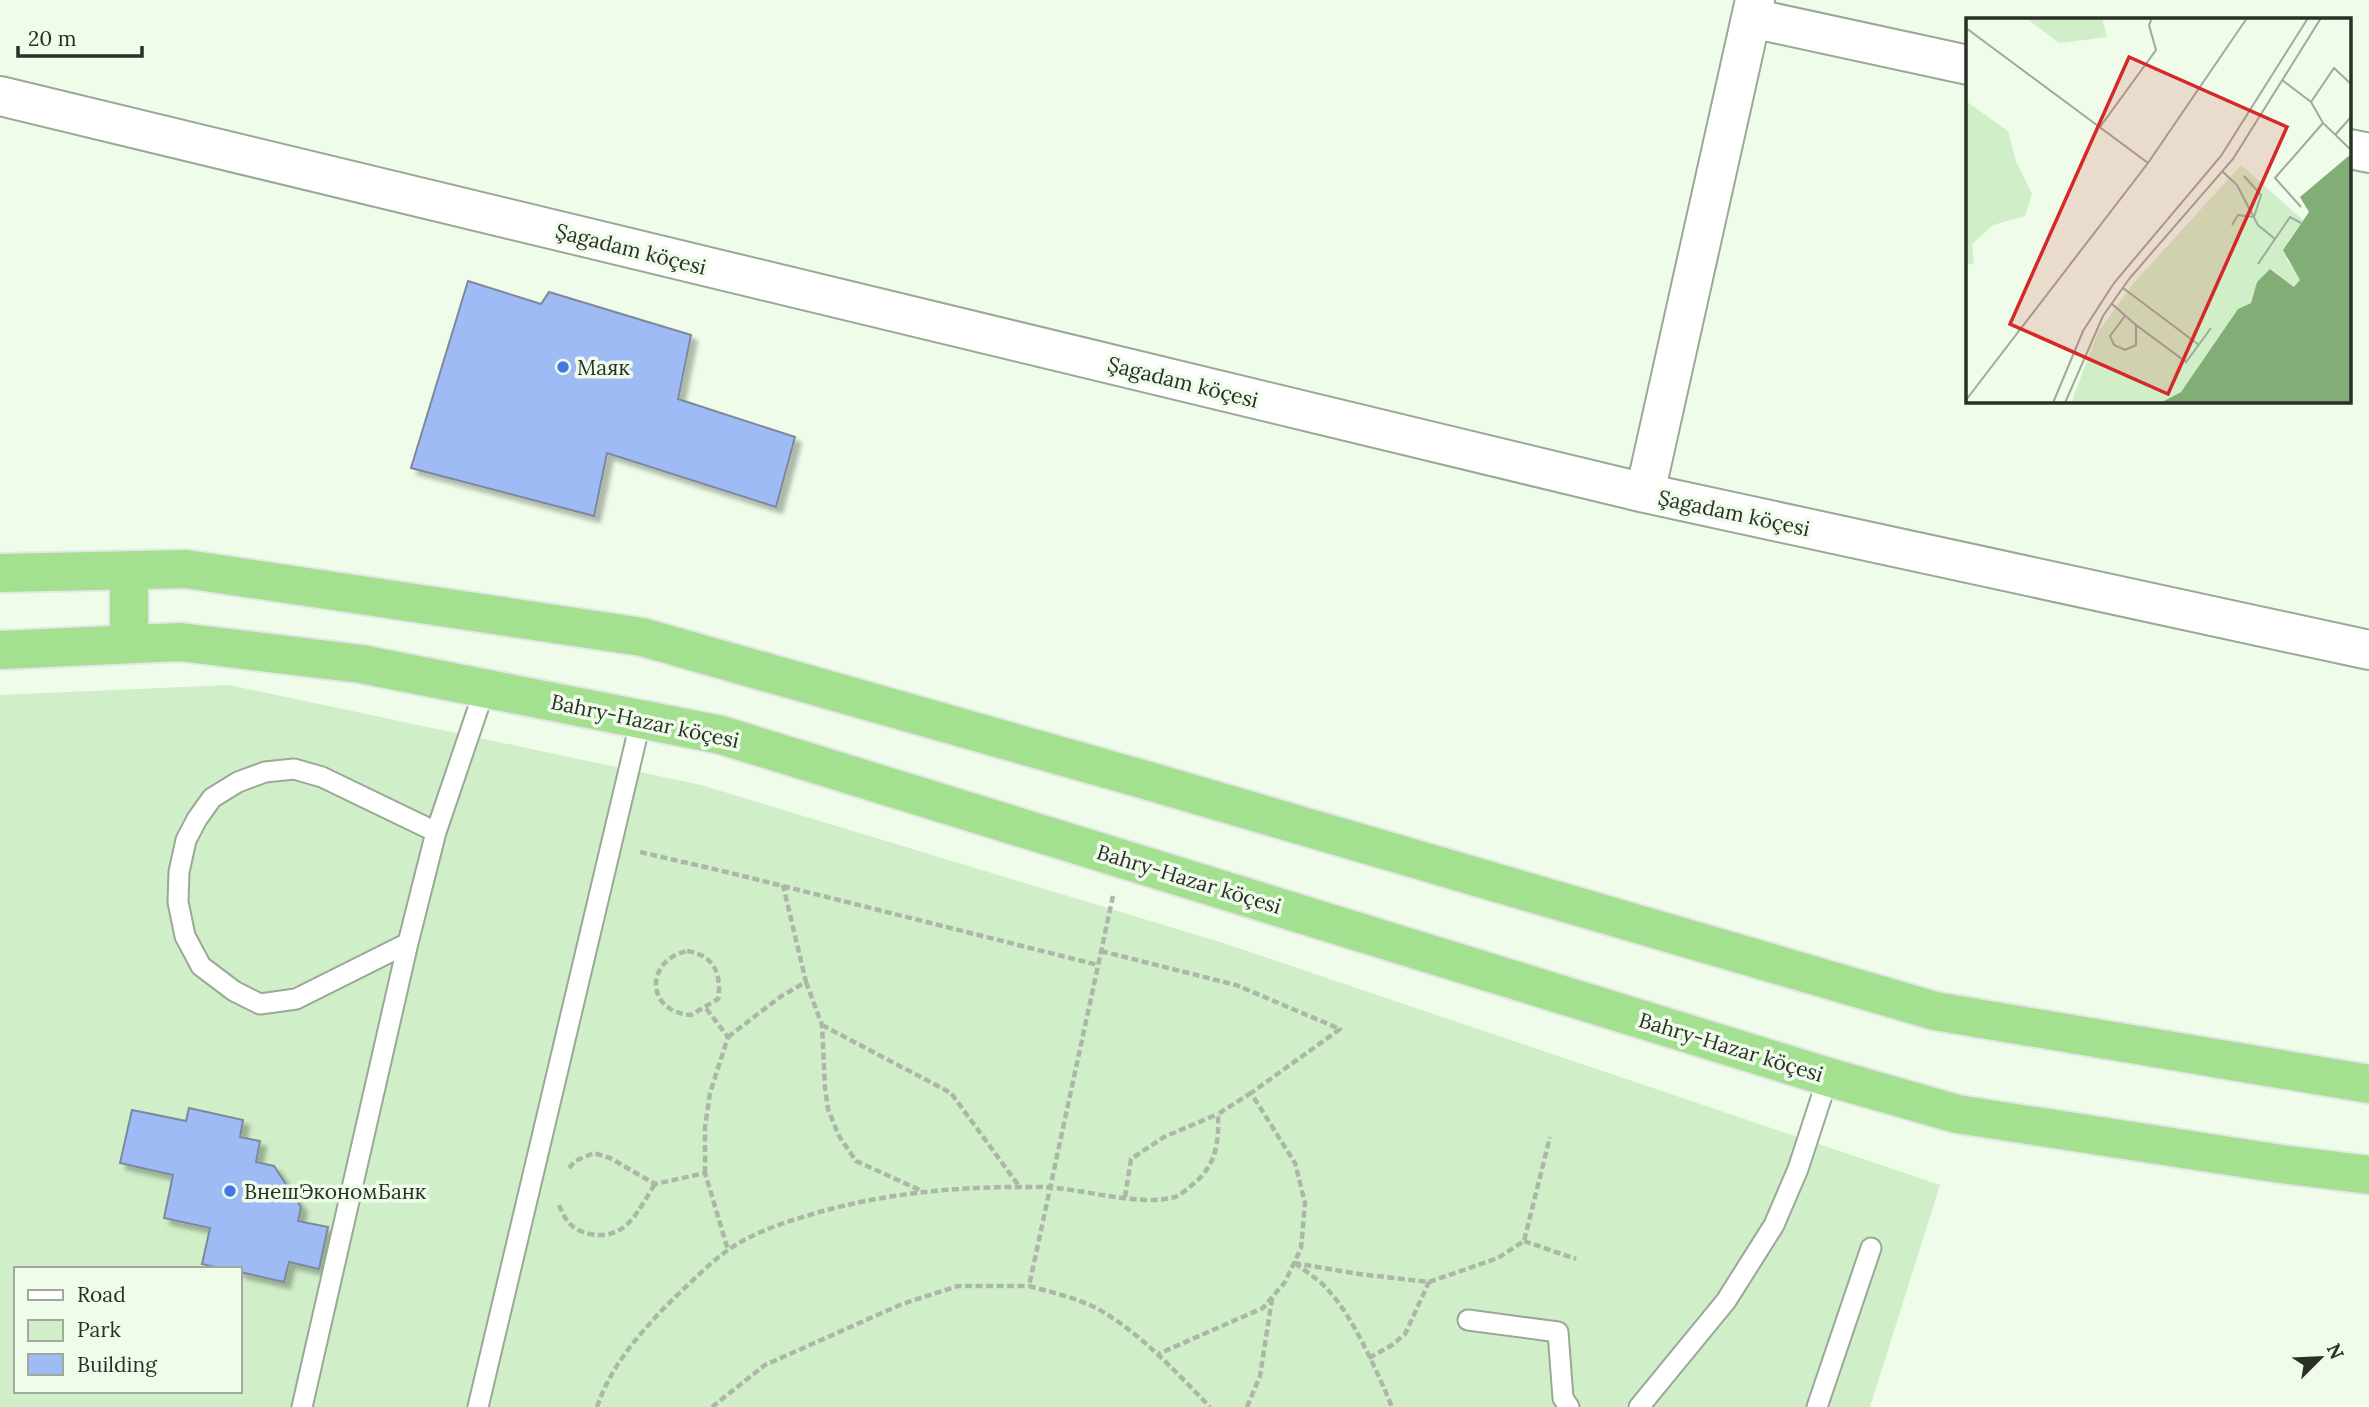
<svg xmlns="http://www.w3.org/2000/svg" width="2369" height="1407" font-family="Lora,serif">
<style>
.green{fill:#d0eec7;fill-rule:evenodd}
.building{fill:#9ebbf6;stroke:#7f889a;stroke-width:2;filter:url(#shadow)}
.lines{fill:none;stroke-linecap:round;stroke-linejoin:round}
.service-casing{stroke:#9aa896;stroke-width:23}
.minor-casing{stroke:#9aa896;stroke-width:42}
.trunk-casing{stroke:#e5e6e5;stroke-width:42}
.path{stroke:#acb7a8;stroke-width:4.5;stroke-dasharray:7 3.5;stroke-linecap:butt}
.service{stroke:#fff;stroke-width:19}
.minor{stroke:#fff;stroke-width:38}
.trunk{stroke:#a3e08f;stroke-width:38}
.poi-dot{fill:#4476e7;stroke:#eefce9;stroke-width:2.5}
.labels{text-anchor:middle;dominant-baseline:central;stroke-width:7;stroke-linejoin:round;paint-order:stroke}
.street-label{font-size:21px;fill:#2a2f28;stroke:#eefce9}
.poi-label{font-size:21px;fill:#2a2f28;stroke:#eefce9;text-anchor:start}
.inset-road{fill:none;stroke:#a0aa9c;stroke-width:2}
.view{fill:#d62828;fill-opacity:0.15;stroke:#d62828;stroke-width:3.5}
.inset-edge{fill:none;stroke:#2a2f28;stroke-width:3.5}
</style>
<defs>
<filter id="shadow"><feDropShadow dx="6" dy="6" stdDeviation="2" flood-color="#0004"/></filter>
</defs>
<rect width="100%" height="100%" fill="#eefce9"/>
<path class="green" d="M229 685 701 785 1223 943 1940 1185 1870 1407H0V695ZM16 1269H240V1391H16Z"/>
<path class="building" d="M468 281 541 304 549 292 691 335 678 399 795 437 776 507 607 453 594 516 411 468Z
M189 1108 243 1120 240 1137 260 1141 256 1162 274 1166 301 1207 298 1221 328 1227 319 1269 289 1262 284 1282 240 1272V1269H224L202 1264 210 1228 164 1218 173 1175 120 1163 132 1110 186 1121Z"/>
<g class="lines">
<defs>
<path id="service" d="M436 832 322 777 294 769 265 772 238 782 212 798 197 819 186 840 179 872 178 902 185 936 201 966 234 991 260 1004 296 999 408 943 436 832 485 688
M1468 1320 1558 1332 1563 1398 1569 1407
M302 1407 408 943
M478 1407 641 719
M1639 1407 1726 1301 1774 1225 1798 1169 1828 1077
M1817 1407 1871 1248"/>
<path id="minor" d="M1751 18 1968 65
M0 96 1645 493 2369 650
M2350 149 2369 153
M1645 493 1755 0"/>
<path id="trunk" d="M0 573 186 569 642 637 1142 779 1935 1011 2369 1084
M129 644V571
M0 650 180 642 361 664 721 735 1828 1077 1957 1114 2281 1164 2369 1175"/>
</defs>
<use href="#service" class="service-casing"/>
<use href="#minor" class="minor-casing"/>
<use href="#trunk" class="trunk-casing"/>
<path class="path" d="M640 852 735 874 1098 965
M1113 896 1029 1286C1054 1293 1082 1299 1105 1313 1145 1338 1177 1373 1210 1407
M687 951C714 955 722 974 718 999L691 1015C646 1012 644 961 687 951Z
M1101 951 1236 985 1340 1029 1251 1093 1295 1163 1305 1203 1301 1248 1285 1282 1263 1308 1158 1354
M806 982 822 1025 825 1088 828 1109 839 1136 856 1161 922 1191
M822 1025 951 1093 1019 1186
M728 1037 780 997 806 982 783 885
M569 1168 575 1161 594 1153 610 1158 655 1184 705 1173 728 1250
M705 1173V1127L710 1093 728 1037 705 1007
M1125 1197 1131 1159 1164 1137 1218 1114
M559 1205C566 1222 572 1230 590 1234 627 1241 638 1210 655 1184
M1524 1241 1576 1259
M1294 1263 1359 1274 1429 1282 1498 1258 1524 1241 1550 1137
M1295 1263C1306 1272 1320 1280 1329 1291 1353 1317 1378 1373 1392 1407
M1369 1358 1392 1345 1405 1334 1429 1282
M597 1407C611 1366 636 1338 665 1307 685 1288 706 1266 728 1250 751 1234 779 1224 806 1216 884 1192 962 1186 1042 1187 1081 1188 1138 1207 1175 1197 1181 1195 1187 1189 1192 1185 1216 1166 1219 1144 1218 1114L1251 1093
M712 1407 765 1365 902 1304 958 1286H1029
M1247 1407 1260 1376 1272 1299"/>
<use href="#service" class="service"/>
<use href="#minor" class="minor"/>
<use href="#trunk" class="trunk"/>
</g>
<g class="poi-dot">
<circle cx="563" cy="367" r="7"/>
<circle cx="230" cy="1191" r="7"/>
</g>
<g class="labels">
<g class="street-label">
<text transform="translate(631 249) rotate(14)">Şagadam köçesi</text>
<text transform="translate(1183 382) rotate(14)">Şagadam köçesi</text>
<text transform="translate(1734 513) rotate(12)">Şagadam köçesi</text>
<text transform="translate(645 721) rotate(12)">Bahry-Hazar köçesi</text>
<text transform="translate(1189 879) rotate(17)">Bahry-Hazar köçesi</text>
<text transform="translate(1731 1047) rotate(17)">Bahry-Hazar köçesi</text>
</g>
<g class="poi-label">
<text x="577" y="367">Маяк</text>
<text x="244" y="1191">ВнешЭкономБанк</text>
</g>
</g>
<g transform="translate(1966 18)">
<rect width="385" height="385" fill="#eefce9"/>
<path d="M136 0 141 19 93 25 60 0ZM0 83 42 113 50 143 66 176 59 198 27 207 6 226 8 245 0 247ZM275 147 337 202 322 223 321 242 335 262 328 269 305 251 291 264 285 285 272 291 215 374 194 385H105L132 314 167 266Z" fill="#d0eec7"/>
<path d="M385 136V385H194L215 374 272 291 285 285 291 264 304 251 328 269 334 262 317 232 343 194 334 179Z" fill="#83ad76"/>
<path class="inset-road" d="M0 10 182 145M316 62 345 84 357 105 385 132M345 84 368 50 385 66M134 109 190 32 183 7 186 0M369 117 385 99M257 154 271 167 292 207 309 221 324 199 335 205M335 189 309 160 357 105M266 207 272 197 288 199 295 177 278 158M292 246 309 221M157 270 233 327M146 286 170 307V327L159 332 148 327 144 318 159 298M170 307 220 344 245 310M0 382 182 145 281 0M87 385 117 313 148 265 255 138 342 0M99 385 137 298 163 261 267 141 355 0"/>
<path class="view" d="M163 39 321 109 202 376 44 306Z"/>
<rect width="385" height="385" class="inset-edge"/>
</g>
<rect x="14" y="1267" width="228" height="126" fill="#eefce9" stroke="#a0aa9c" stroke-width="2"/>
<rect x="28" y="1290" width="35" height="10" fill="#ffffff" stroke="#a0aa9c" stroke-width="2"/>
<text x="77" y="1302" font-size="21" fill="#2a2f28">Road</text>
<rect x="28" y="1320" width="35" height="21" fill="#d0eec7" stroke="#a0aa9c" stroke-width="2"/>
<text x="77" y="1337" font-size="21" fill="#2a2f28">Park</text>
<rect x="28" y="1354" width="35" height="21" fill="#9ebbf6" stroke="#a0aa9c" stroke-width="2"/>
<text x="77" y="1372" font-size="21" fill="#2a2f28">Building</text>
<g transform="translate(2320 1358) rotate(66)" stroke="#eefce9" stroke-width="5" paint-order="stroke">
<path d="M0-5L12 26L0 18L-12 26Z" fill="#2a2f28"/>
<text y="-10" font-size="19" font-weight="bold" text-anchor="middle" fill="#2a2f28">N</text>
</g>
<path d="M18 46v10h124v-10" fill="none" stroke="#2a2f28" stroke-width="3.5"/>
<text x="28" y="46" font-size="21" fill="#2a2f28" stroke="#eefce9" stroke-width="5" paint-order="stroke">20 m</text>
</svg>
